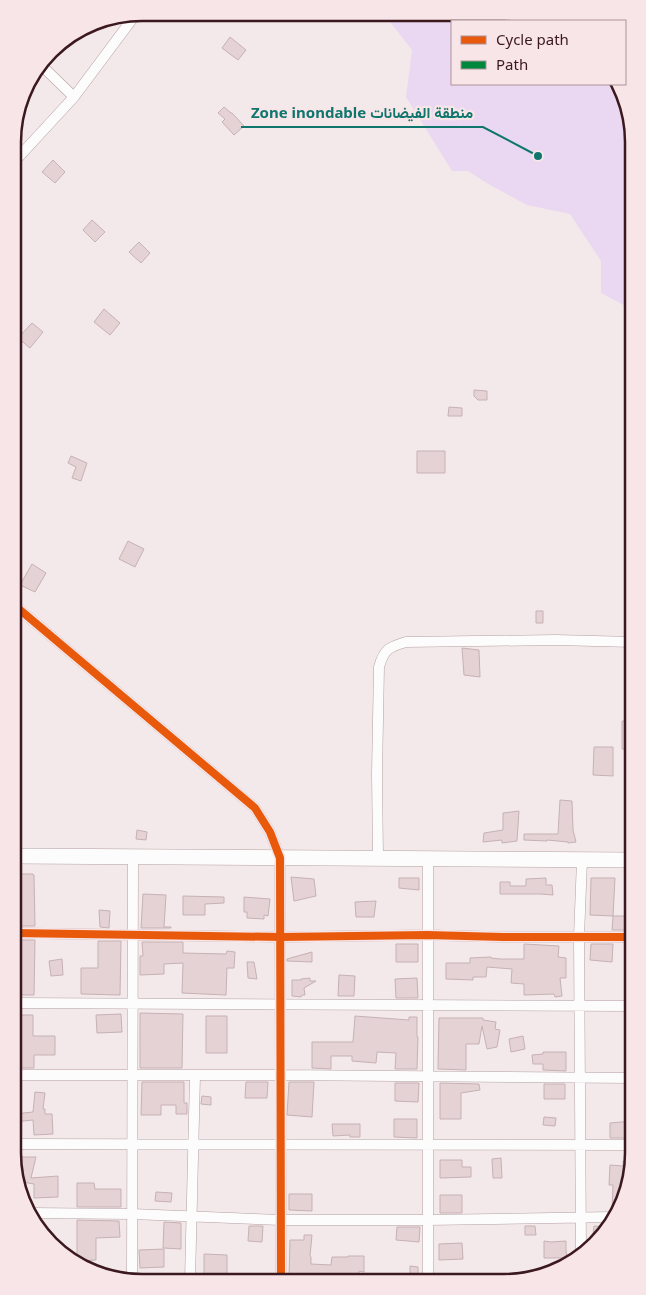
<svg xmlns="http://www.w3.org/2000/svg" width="646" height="1295" font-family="'Noto Sans',Vazirmatn,sans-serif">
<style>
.green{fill:#ead7f1}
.building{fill:#e5d2d4;stroke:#c6b1b5}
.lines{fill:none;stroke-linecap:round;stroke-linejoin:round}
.street-casing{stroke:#b4a0a2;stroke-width:11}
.secondary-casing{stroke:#b4a0a2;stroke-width:16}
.street{stroke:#fdfcfc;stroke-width:10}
.secondary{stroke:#fdfcfc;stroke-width:15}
.quiet{stroke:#00873e;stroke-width:6;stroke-dasharray:12 6;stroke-linecap:butt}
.cycleway-casing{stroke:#f8e5e7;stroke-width:11}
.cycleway{stroke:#e8590c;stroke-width:8}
.rim{fill:none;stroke:#3b191f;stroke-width:2.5}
.leader{fill:none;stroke:#0f766e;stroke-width:2}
.callout-dot{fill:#0f766e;stroke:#f8e5e7;stroke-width:2}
.callout-label{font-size:15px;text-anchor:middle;font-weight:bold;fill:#0f766e;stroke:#f8e5e7;stroke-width:4.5;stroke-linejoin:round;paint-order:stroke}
</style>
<rect width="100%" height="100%" fill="#f4e9ea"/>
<path class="green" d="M384 14 529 15 542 21H452V84H616L627 101 633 142V310L601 293V261L570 214 527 205 490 185 468 171H452L406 97 412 50Z"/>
<path class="building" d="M230 37 246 50 238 60 222 48Z
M224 107 231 113H232L244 126 234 135 222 122 225 119 218 113Z
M53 160 65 172 55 183 42 172Z
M92 220 105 232 95 242 83 230Z
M139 242 150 253 141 263 129 252Z
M104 309 120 323 110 335 94 322Z
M32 323 43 332 30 348 18 338Z
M474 390 487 391V400H478L474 396Z
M449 407 462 408V416H448Z
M417 451H445V473H417Z
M71 456 87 463 81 481 72 478 76 467 68 463Z
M128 541 144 549 135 567 119 559Z
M32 564 46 573 35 592 20 585Z
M536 611H543V623H536Z
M462 648 479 650 480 677 464 675Z
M622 721H633V750L622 749Z
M594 747H613V776L593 775Z
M560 800 572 801 573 830 576 842 568 843V842L547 840V841L524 840V834H558Z
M519 811 517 841 502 843V840L483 842 484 833 503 830V813Z
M137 830 147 832 146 840 136 839Z
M15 874H33V875H34L35 926H13V917H16Z
M291 877 314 879 316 896 294 901Z
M399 878H419V890L399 888Z
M546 878V885H552L553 895 540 894H500V882H510V886H526V879Z
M591 878H615L613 916 590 915Z
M143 894 166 895 164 927H171V928H141Z
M183 896 224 897V903L205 904V915H183Z
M244 897 270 899 268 916 264 915V919L247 918V912H244Z
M376 901 374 917H356L355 902Z
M99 910 110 911 109 928 100 927Z
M613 916H628L627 930H612Z
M13 940H35L34 995H13V977H16V957H13Z
M98 941H121L120 995 81 994V968H98Z
M142 942H183V953L226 954 227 951 235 952 234 968H227L226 995 182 993 183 963 164 964V974L140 975V956H143Z
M396 944H418V962H396Z
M524 944 559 946 558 957 566 958V978H560L562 996 555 997 554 994 524 995V984L511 983 512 969 487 967 486 977H473V980L446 979V963H470V958L491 957V958L500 959H524Z
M591 944H613L612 962 590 960Z
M312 952V962L287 961V959Z
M62 959 63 975 51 976 49 961Z
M247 962H254L257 979 248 978Z
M339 975 355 976 354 996H338Z
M310 978V981H316L304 988 305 995H302L301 997 292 996V980H301V979Z
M417 978 418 998H396L395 979Z
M140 1013 183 1014 182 1068H140Z
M121 1014 122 1032 97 1033 96 1015Z
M13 1015H33V1036H55V1055H34V1068H13Z
M206 1016H227V1053H206Z
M355 1016 409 1020V1017H417V1037H418L417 1069H395L396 1053 377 1052 376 1063 352 1061V1056H331V1069L312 1068V1042H353Z
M439 1018H483V1020L496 1022 495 1029 500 1030 497 1047 487 1049 482 1026 479 1044H466V1070L438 1069Z
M523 1036 525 1049 511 1052 509 1039Z
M543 1052H566V1071L543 1070V1064H533L532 1055 543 1054Z
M142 1082H184V1103H187V1114H176V1105H161V1115H141Z
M246 1082H268L267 1098H245Z
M289 1082H314L312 1117 287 1115Z
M395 1083H419L418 1102 395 1101Z
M440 1083 479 1084 480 1090 461 1093V1119H440Z
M544 1084H565V1099H544Z
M35 1092 45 1093 43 1109H45V1114H52L53 1134 34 1135 33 1120 14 1122V1114L33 1112Z
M202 1096 211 1097V1105L201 1104Z
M544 1117 556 1118 555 1126 543 1125Z
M394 1119H417V1138L394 1137Z
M633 1121V1136H630V1138H610V1123Z
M332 1124H360V1137H350V1135L333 1136Z
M17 1157H36L31 1178 58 1176V1197L34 1198V1184L17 1181 14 1160Z
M501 1158 502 1178H493L492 1159Z
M440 1160H462V1167H471V1177L440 1178Z
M623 1161 633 1162 615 1211 612 1210 613 1185H609L610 1165 623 1166Z
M77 1183H94L95 1189H121V1207H77Z
M156 1192 172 1193 171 1202 155 1201Z
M289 1194H312V1211L289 1210Z
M440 1195H462V1213H440Z
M77 1220 119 1221 120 1237 96 1238V1260L79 1261 77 1260Z
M164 1222 181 1223V1249L163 1248Z
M249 1226H263L262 1242 248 1241Z
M525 1226H535L536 1235H525Z
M594 1226 608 1227 607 1232 592 1243Z
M397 1227H420L419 1242 396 1240Z
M304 1235H312L310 1256 311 1257V1264L331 1265 332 1257H348V1256H364V1272L359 1271V1275L318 1274V1277H289L290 1240H304Z
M544 1241 551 1242 566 1241V1250L567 1258H544Z
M462 1243 463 1259 439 1260V1244Z
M164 1249V1267L140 1268 139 1250Z
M204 1254 227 1255V1275H204Z
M410 1266 418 1267V1276H410Z"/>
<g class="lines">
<defs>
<path id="street" d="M74 97 136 14
M14 162 74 97 41 65
M13 604 255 808 270 832 280 858 281 1279
M378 858 377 774 379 667C384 649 389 647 406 642L556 640 633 642
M428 859V1277
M13 933 281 937 427 935 503 937H633
M13 1003 633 1006
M13 1075H281L633 1078
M13 1144 633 1145
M32 1213 132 1214 281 1220H428L612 1217
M581 1251 579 937 582 860
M190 1280 195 1076
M132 1281 133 857"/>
<path id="secondary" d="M13 856 633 860"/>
</defs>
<use href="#street" class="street-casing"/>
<use href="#secondary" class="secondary-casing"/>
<use href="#street" class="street"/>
<use href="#secondary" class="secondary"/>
<path class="quiet" d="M627 642 630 390"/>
<defs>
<path id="cycleway" d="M13 604 255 808 270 832 280 858 281 1279
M13 933 281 937 427 935 503 937H633"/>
</defs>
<use href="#cycleway" class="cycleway-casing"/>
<use href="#cycleway" class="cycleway"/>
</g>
<path d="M0 0H646V1295H0ZM142 21H504A121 121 0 0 1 625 142V1153A121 121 0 0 1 504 1274H142A121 121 0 0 1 21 1153V142A121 121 0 0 1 142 21Z" fill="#f8e5e7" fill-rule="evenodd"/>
<path class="rim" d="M142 21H504A121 121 0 0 1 625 142V1153A121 121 0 0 1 504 1274H142A121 121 0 0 1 21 1153V142A121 121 0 0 1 142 21Z"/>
<path class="leader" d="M538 156L483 127H241"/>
<circle class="callout-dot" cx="538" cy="156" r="5"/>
<g class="callout-label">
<text x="362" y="118">Zone inondable منطقة الفيضانات</text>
</g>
<rect x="451" y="20" width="175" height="65" fill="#f8e5e7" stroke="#ac9397"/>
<rect x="461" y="36" width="25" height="8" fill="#e8590c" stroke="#ac9397"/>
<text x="496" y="45" font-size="15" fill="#3b191f">Cycle path</text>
<rect x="461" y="61" width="25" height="8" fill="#00873e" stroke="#ac9397"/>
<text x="496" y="70" font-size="15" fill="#3b191f">Path</text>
</svg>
